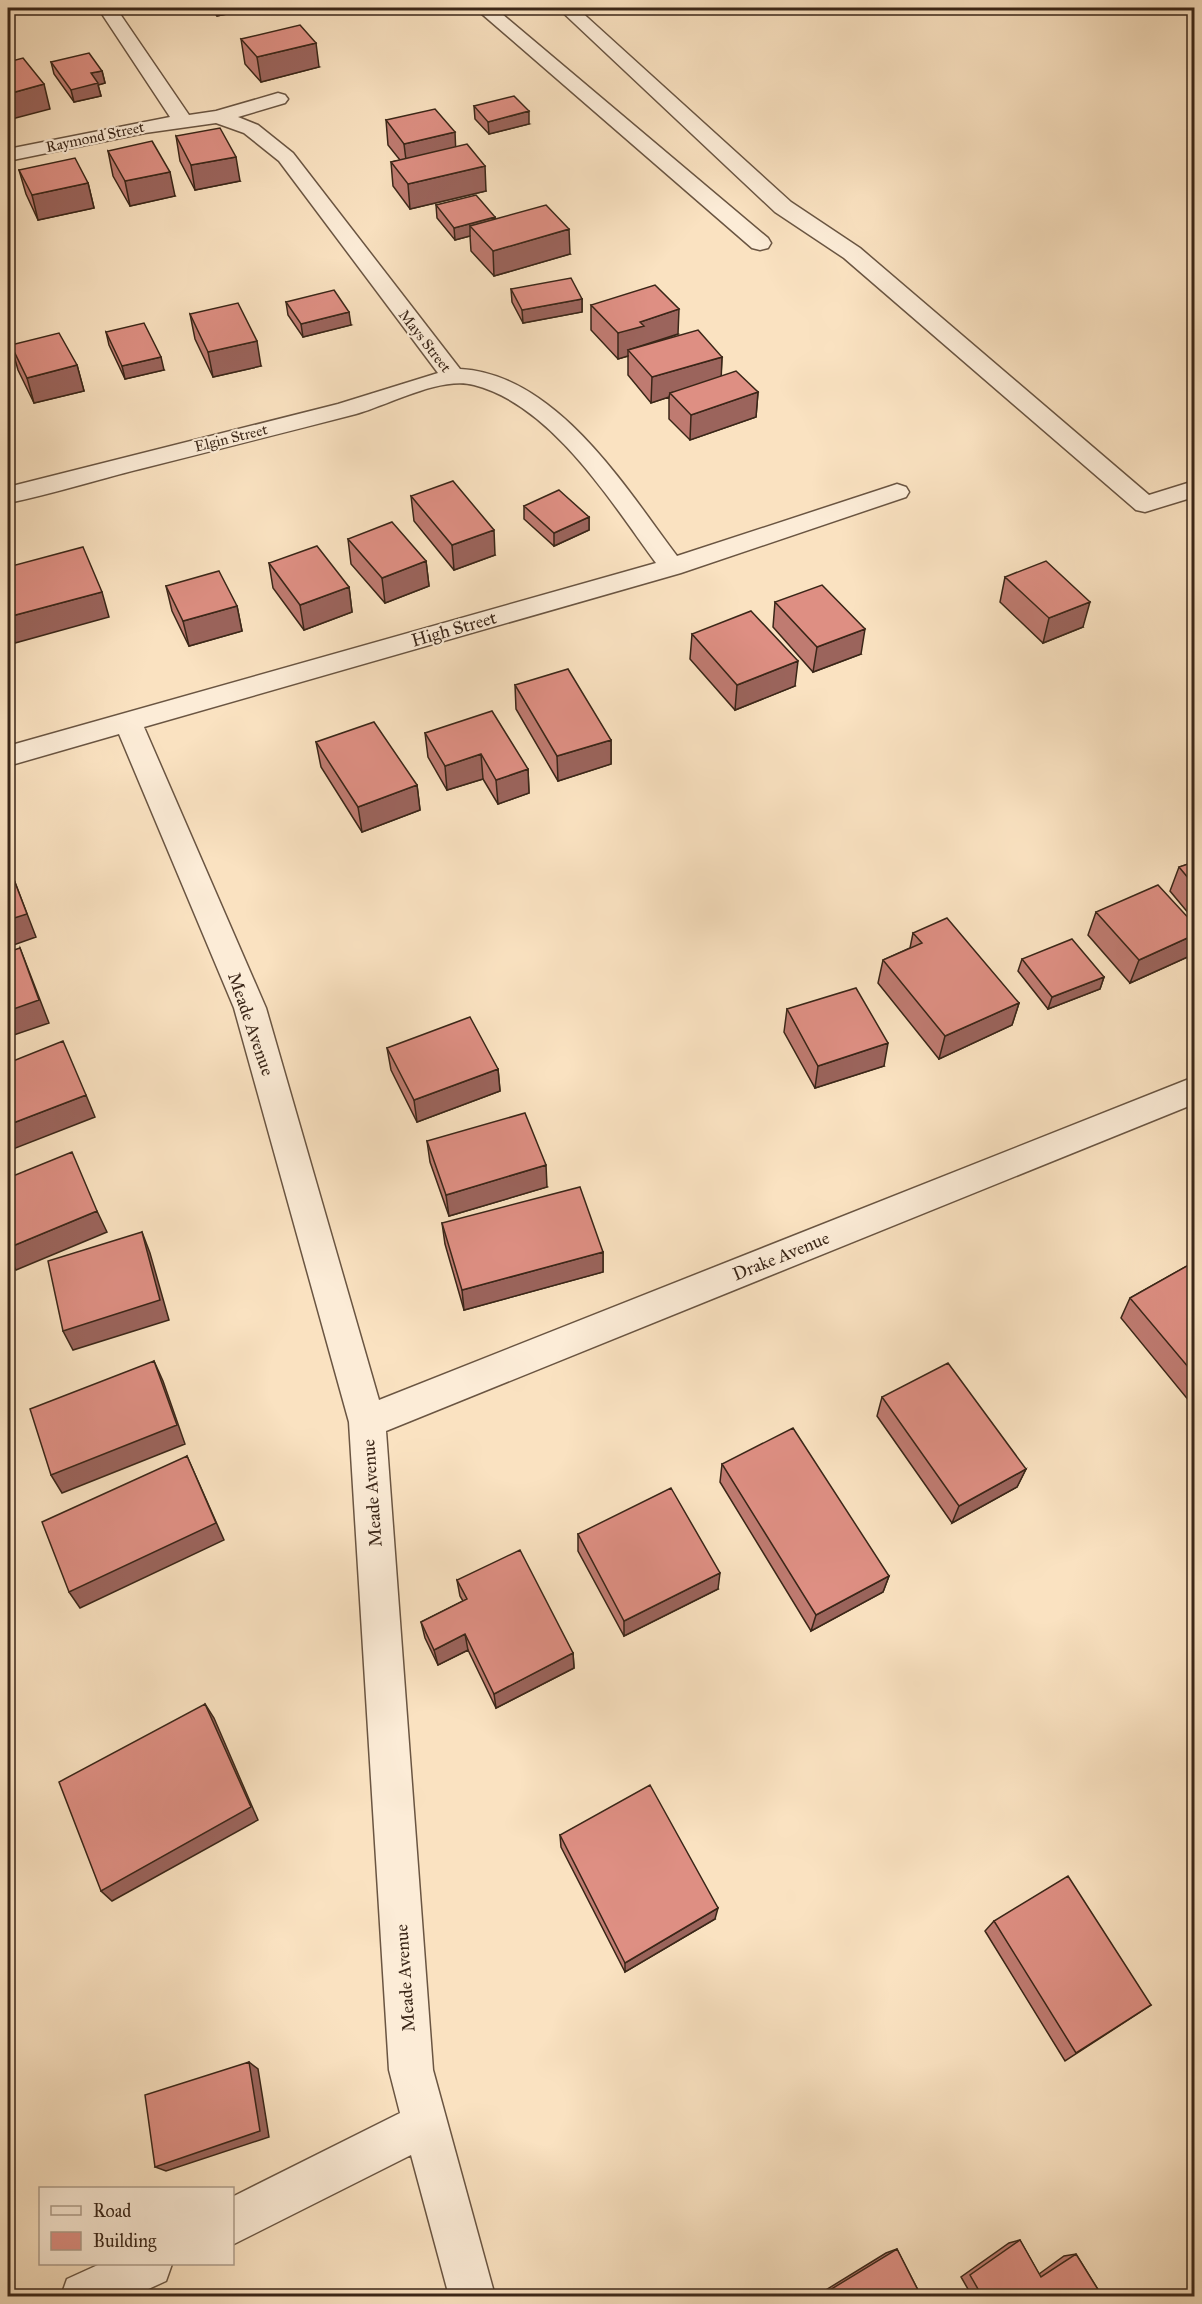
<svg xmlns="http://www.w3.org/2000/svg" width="1202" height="2304" font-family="'IM FELL Great Primer',serif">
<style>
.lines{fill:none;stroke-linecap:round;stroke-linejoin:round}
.minor-casing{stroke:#6a5542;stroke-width:3}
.minor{fill:#fcecd7;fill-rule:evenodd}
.wall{fill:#bf7b71;stroke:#3a2618;stroke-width:1.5}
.shaded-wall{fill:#9b645c;stroke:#3a2618;stroke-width:1.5}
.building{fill:#de8f83;stroke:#3a2618;stroke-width:1.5}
.labels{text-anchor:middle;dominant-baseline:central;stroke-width:4.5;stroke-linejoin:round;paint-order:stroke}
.far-street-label{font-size:15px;fill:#3a2618;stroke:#fcecd7}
.street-label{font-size:18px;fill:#3a2618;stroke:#fcecd7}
</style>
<rect width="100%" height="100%" fill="#fae2c1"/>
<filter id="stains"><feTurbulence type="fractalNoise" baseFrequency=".00333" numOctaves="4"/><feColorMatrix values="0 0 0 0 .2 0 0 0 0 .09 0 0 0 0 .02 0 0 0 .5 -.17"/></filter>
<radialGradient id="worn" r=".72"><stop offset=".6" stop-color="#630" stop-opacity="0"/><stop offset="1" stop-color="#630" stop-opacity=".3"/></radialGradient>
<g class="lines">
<defs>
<path id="minor" d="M98 8H116L189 115 216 111 278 93 285 95 288 99 285 103 238 117 258 125 293 153 460 369C556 374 625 487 677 556L888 487 897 484 906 487 909 492 906 497 681 573 144 727 266 1008 379 1400 1194 1077V1104L386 1431 433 2070 495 2296H449L411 2155 232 2245V2197L400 2113 389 2070 349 1422 234 1008 119 734 8 766V746L656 563C611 502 552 405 474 385 440 376 389 405 356 414 284 433 212 451 140 469 96 480 52 494 8 503V487L338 404 438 373 279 161 244 133 216 123 145 133 8 161V149L170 117Z
M475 8H495L768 238 771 243 768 248 760 250 752 248Z
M558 8H577L791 202 860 248 1149 495 1194 481V497L1145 512 1136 510 844 258 775 212Z
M100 2264H172L166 2281 133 2296H61L67 2279Z"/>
</defs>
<use href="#minor" class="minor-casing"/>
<use href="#minor" class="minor"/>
</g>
<path class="wall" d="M210 8H259L217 16Z
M241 39 319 67 261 82 245 64Z
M51 62 102 71 105 83 98 85 101 96 74 102 54 74Z
M474 106 529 124 489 134 475 119Z
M386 120 456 147 486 191 410 209 393 186 391 162 400 160 388 145Z
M176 136 240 181 195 190 180 161Z
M108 151 175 196 130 206 113 176Z
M19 170 88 183 94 208 38 220 26 194Z
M436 205 495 217V219L570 254 494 276 471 251 470 236 455 240 437 218Z
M511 289 582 299V312L523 323 512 302Z
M286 302 351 325 303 337 288 315Z
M591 305 678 334 644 346 722 357 721 376 758 392 756 417 690 440 669 419V397L651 403 628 375V356L618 359 591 330Z
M190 314 261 366 213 377 195 339Z
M106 332 164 370 125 379 109 345Z
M11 345 77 365 84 391 34 403 18 370Z
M411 496 495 555 454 570 414 521Z
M524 506 589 517V530L554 546 524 519Z
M348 539 426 561 429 586 385 603 351 564Z
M269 563 349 587 352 612 304 630 273 588Z
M1005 577 1083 627 1043 643 1000 602Z
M166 586 237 606 242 631 189 646 172 611Z
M775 602 861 654 813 672 773 627Z
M692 634 795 686 735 710 690 659Z
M515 685 611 740V764L558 781 516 709Z
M425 733 528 769 529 793 498 804 483 779 447 790 428 757Z
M316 742 417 785 420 810 362 832 321 767Z
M1194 862V920L1170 891 1179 867Z
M1096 912 1192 955 1130 983 1088 935Z
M913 933 1019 1003 1012 1025 939 1059 878 983 883 960 910 948Z
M1022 959 1104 977 1100 989 1048 1009 1018 971Z
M787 1009 884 1066 815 1088 784 1032Z
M387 1048 498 1069 500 1091 417 1122 391 1070Z
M427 1141 547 1187 449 1216 430 1162Z
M442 1223 603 1252V1272L464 1310 445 1244Z
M1194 1262V1407L1121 1318 1130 1298Z
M882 1397 1026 1469 1017 1487 952 1523 877 1416Z
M722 1464 889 1576 883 1592 811 1631 720 1482Z
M578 1534 718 1589 624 1636 578 1551Z
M457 1580 573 1653 574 1668 496 1708 468 1650 438 1665 425 1638 421 1622 463 1601 460 1596Z
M560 1835 715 1919 625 1972 561 1847Z
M994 1921 1151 2005 1065 2061 985 1931Z
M1020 2240 1039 2274 1064 2256 1076 2254 1102 2296H972L961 2277 1009 2243Z
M897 2249 921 2296H816L886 2253Z"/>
<path class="shaded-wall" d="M215 8H259L217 16Z
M316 43 319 67 261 82 257 57Z
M102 71 105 83 98 85 101 96 74 102 71 90 91 73Z
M44 84 50 109 8 120V94Z
M529 111V124L489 134 488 122Z
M455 132 456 156 407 168 404 144Z
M236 157 240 181 195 190 191 165Z
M485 166 486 191 410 209 408 184Z
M170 172 175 196 130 206 125 181Z
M88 183 94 208 38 220 32 195Z
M495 217V230L470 226V236L455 240 454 228Z
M569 229 570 254 494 276 493 251Z
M582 299V312L523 323 522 310Z
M679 309 678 334 628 350V356L618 359V333L640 322Z
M349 312 351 325 303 337 301 324Z
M257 341 261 366 213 377 208 352Z
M161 357 164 370 125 379 122 366Z
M722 357 721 382 670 393 669 397 651 403 652 377Z
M77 365 84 391 34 403 27 378Z
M758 392 756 417 690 440 691 415Z
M589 517V530L554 546V533Z
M494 530 495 555 454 570 452 545Z
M426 561 429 586 385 603 382 578Z
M349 587 352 612 304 630 300 605Z
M102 592 109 617 15 643 8 621V617Z
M1090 602 1083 627 1043 643 1049 618Z
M237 606 242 631 189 646 183 621Z
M865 629 861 654 813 672 817 647Z
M798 661 795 686 735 710 737 685Z
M611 740V764L558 781 557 756Z
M481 754 483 779 447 790 445 766Z
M528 769 529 793 498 804 496 780Z
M417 785 420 810 362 832 358 807Z
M8 864 36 937 8 947Z
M1194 935V949L1192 955 1130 983 1139 960Z
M20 948 49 1023 8 1037V1011Z
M1104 977 1100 989 1048 1009 1052 997Z
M1019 1003 1012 1025 939 1059 945 1036Z
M888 1043 884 1066 815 1088 818 1066Z
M498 1069 500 1091 417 1122 414 1100Z
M86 1095 95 1117 8 1151V1125Z
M546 1165 547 1187 449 1216 446 1195Z
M97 1211 107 1232 16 1270 8 1255V1248Z
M142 1232 150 1253 169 1320 73 1350 63 1331Z
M603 1252V1272L464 1310 462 1290Z
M154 1361 163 1381 185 1444 62 1493 51 1475Z
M187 1456 224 1540 80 1608 69 1592Z
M1026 1469 1017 1487 952 1523 959 1506Z
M720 1573 718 1589 624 1636V1621Z
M889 1576 883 1592 811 1631 816 1615Z
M465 1634 468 1650 438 1665 434 1650Z
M573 1653 574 1668 496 1708 494 1694Z
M205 1704 214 1718 258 1820 112 1901 101 1891Z
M718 1908 715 1919 625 1972V1963Z
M249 2062 258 2069 269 2137 166 2171 155 2167Z"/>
<path class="building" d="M300 25 316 43 257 57 241 39Z
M89 53 102 71 91 73 98 83 71 90 51 62Z
M23 58 44 84 8 94V62Z
M514 96 529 111 488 122 474 106Z
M435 109 455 132 404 144 386 120Z
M220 128 236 157 191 165 176 136Z
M152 141 170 172 125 181 108 151Z
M467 144 485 166 408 184 391 162Z
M75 158 88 183 32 195 19 170Z
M476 195 495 217 454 228 436 205Z
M546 205 569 229 493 251 470 226Z
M571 278 582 299 522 310 511 289Z
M655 285 679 309 640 322 644 326 618 333 591 305Z
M334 290 349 312 301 324 286 302Z
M238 303 257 341 208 352 190 314Z
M144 323 161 357 122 366 106 332Z
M698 330 722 357 652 377 628 350Z
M59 333 77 365 27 378 11 345Z
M736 371 758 392 691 415 670 393Z
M453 481 494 530 452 545 411 496Z
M559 490 589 517 554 533 524 506Z
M392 522 426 561 382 578 348 539Z
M317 546 349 587 300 605 269 563Z
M83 547 102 592 8 617V567Z
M1046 561 1090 602 1049 618 1005 577Z
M219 571 237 606 183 621 166 586Z
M822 585 865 629 817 647 775 602Z
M751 611 798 661 737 685 692 634Z
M568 669 611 740 557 756 515 685Z
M492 711 528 769 496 780 481 754 445 766 425 733Z
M374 722 417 785 358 807 316 742Z
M1194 862V885L1179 867Z
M8 864 27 914 8 920Z
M1158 885 1194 924V935L1139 960 1096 912Z
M947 918 1019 1003 945 1036 883 960 922 943 913 933Z
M1072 939 1104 977 1052 997 1022 959Z
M20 948 39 1000 8 1011V952Z
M856 988 888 1043 818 1066 787 1009Z
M470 1017 498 1069 414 1100 387 1048Z
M63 1041 86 1095 8 1125V1063Z
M525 1113 546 1165 446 1195 427 1141Z
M72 1152 97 1211 8 1248V1178Z
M580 1187 603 1252 462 1290 442 1223Z
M142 1232 160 1300 63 1331 48 1261Z
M1194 1262V1374L1130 1298Z
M154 1361 177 1425 51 1475 30 1409Z
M948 1363 1026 1469 959 1506 882 1397Z
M793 1428 889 1576 816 1615 722 1464Z
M187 1456 216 1523 69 1592 42 1522Z
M671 1488 720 1573 624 1621 578 1534Z
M520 1550 573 1653 494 1694 465 1634 434 1650 421 1622 467 1599 457 1580Z
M205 1704 251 1807 101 1891 59 1782Z
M650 1785 718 1908 625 1963 560 1835Z
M1068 1876 1151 2005 1076 2053 994 1921Z
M249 2062 260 2131 155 2167 145 2095Z
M1020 2240 1041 2277 1076 2254 1102 2296H982L970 2275Z
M897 2249 921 2296H820Z"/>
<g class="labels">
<g class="far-street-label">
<text transform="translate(95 137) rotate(-12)">Raymond Street</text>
<text transform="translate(425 341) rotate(52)">Mays Street</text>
<text transform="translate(231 438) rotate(-14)">Elgin Street</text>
</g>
<g class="street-label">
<text transform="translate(454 629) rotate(-16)">High Street</text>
<text transform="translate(251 1024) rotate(71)">Meade Avenue</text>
<text transform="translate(781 1256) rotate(-22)">Drake Avenue</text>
<text transform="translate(372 1493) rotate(-94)">Meade Avenue</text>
<text transform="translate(405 1978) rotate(-94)">Meade Avenue</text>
</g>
</g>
<rect width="1202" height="2304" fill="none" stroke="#fae2c1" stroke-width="30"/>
<rect x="9" y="9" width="1184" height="2286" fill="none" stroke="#3a2618" stroke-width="3"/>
<rect x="15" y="15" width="1172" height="2274" fill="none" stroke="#3a2618" stroke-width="1.5"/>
<rect x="39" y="2187" width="195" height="78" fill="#fcecd7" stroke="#ae9d8b" stroke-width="1.5"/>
<rect x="51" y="2206" width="30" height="9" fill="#fcecd7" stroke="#ae9d8b" stroke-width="1.5"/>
<text x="93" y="2217" font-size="18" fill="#3a2618">Road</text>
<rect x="51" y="2232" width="30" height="18" fill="#de8f83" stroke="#ae9d8b" stroke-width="1.5"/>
<text x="93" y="2247" font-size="18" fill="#3a2618">Building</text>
<rect width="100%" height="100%" filter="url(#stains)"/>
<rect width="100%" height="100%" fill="url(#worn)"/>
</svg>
